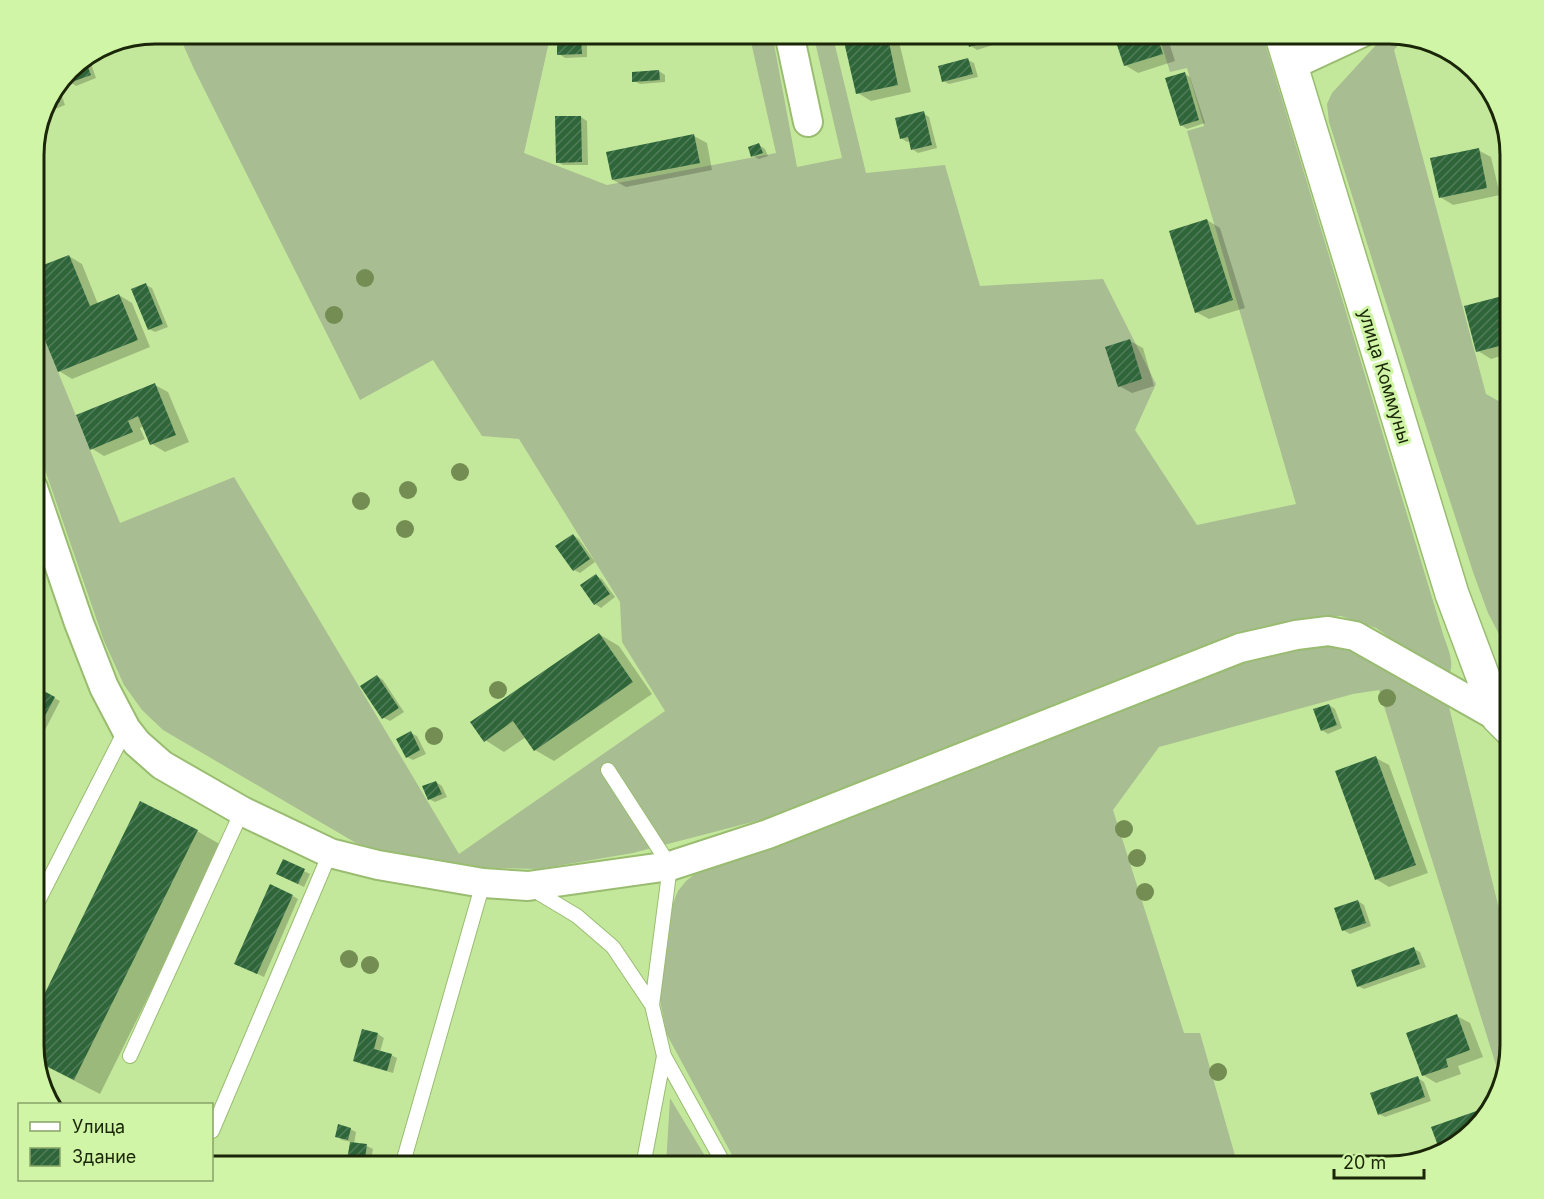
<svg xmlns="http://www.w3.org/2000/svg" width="1544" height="1199" font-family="Inter,sans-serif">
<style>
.grass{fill:#a8bd92}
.shadow{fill:#0003}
.building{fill:url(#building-hatch)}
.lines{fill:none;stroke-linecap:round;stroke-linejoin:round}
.lane-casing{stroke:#99bc71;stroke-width:16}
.street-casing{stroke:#99bc71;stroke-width:32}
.secondary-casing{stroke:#99bc71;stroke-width:36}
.lane{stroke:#fff;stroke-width:14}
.street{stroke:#fff;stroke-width:28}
.secondary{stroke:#fff;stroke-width:33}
.tree{fill:#738d52}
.labels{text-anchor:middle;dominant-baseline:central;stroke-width:6;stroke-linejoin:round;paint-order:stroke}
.street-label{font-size:18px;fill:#1a2607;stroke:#d0f5a7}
.rim{fill:none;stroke:#1a2607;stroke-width:3}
</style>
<defs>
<pattern id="building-hatch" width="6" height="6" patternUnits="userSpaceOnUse" patternTransform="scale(1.5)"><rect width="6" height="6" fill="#2e663a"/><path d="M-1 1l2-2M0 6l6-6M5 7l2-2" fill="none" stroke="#517c59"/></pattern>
</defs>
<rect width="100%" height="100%" fill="#c4e89b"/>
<path class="grass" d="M178 33H551L524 153 607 185 776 153 749 33H772L797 167 842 158 813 33H832L866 173 945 165 980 286 1103 279 1156 384 1135 430 1197 525 1296 504 1187 131 1204 126 1187 68 1170 72 1158 33H1262L1443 634C1447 647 1457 665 1447 678L1376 628 1341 616 1304 618 1193 650 764 819 633 853 539 869 451 867 390 853 356 843 163 730 142 710 124 685 104 641 33 435V311L120 523 234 477 459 854 665 711 622 642 620 602 519 439 482 436 433 360 360 400 194 69Z
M1387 33 1404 38 1394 50 1486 394 1511 408V657L1488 613 1473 572 1377 275 1329 122 1327 104 1332 93Z
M1314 643H1346L1421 683 1449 707 1511 957V1045L1500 1078 1379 690 1353 694 1159 747 1113 810 1184 1033H1200L1238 1166H738L666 1033 658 989 671 908 678 891 686 881 696 873 1214 671Z
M670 1098 711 1166H666Z"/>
<path class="shadow" d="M844 33H897L911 92 871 101 858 93Z
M966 33H992L996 44 977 50 971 46Z
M1115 33H1166L1175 61 1138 73 1125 65Z
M581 40 587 44V57L565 58 559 54Z
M88 55 96 78 76 86 70 82 67 73 74 63Z
M968 60 974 63 978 77 949 84 943 81Z
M659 71 665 75V82L640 84 634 81Z
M1184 73 1190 77 1205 123 1187 129 1181 125Z
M58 85 65 105 45 113 43 111 45 101Z
M923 113 929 117 937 148 918 153 912 149 910 141 907 142 901 138Z
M581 117 587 121 588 165H563L557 162Z
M694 136 707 143 712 170 626 187 613 180Z
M759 145 765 149 768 156 759 159 753 156Z
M1478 150 1491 157 1500 195 1453 205 1440 197Z
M1207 220 1220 228 1245 308 1209 319 1196 312Z
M69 256 82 264 98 304 119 295 132 303 150 347 72 379 59 371Z
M146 285 152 288 168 327 155 332 149 329Z
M1510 295 1511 296V353L1491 359 1478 351Z
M1130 341 1143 348 1154 386 1132 393 1119 386Z
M155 385 168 392 189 442 165 452 152 444 144 426 140 428 145 439 104 456 91 448Z
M573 535 579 539 595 562 580 573 574 570Z
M596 576 602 579 615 597 601 608 595 604Z
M599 634 619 646 652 694 554 761 535 750 526 737 504 752 485 740Z
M377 676 383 680 404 712 390 721 384 718Z
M33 687 60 701 33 753Z
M1329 705 1335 709 1342 728 1328 734 1322 730Z
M411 733 417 736 426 754 413 760 407 757Z
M1376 758 1389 765 1428 873 1389 887 1376 879Z
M436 782 442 786 447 797 435 802 429 799Z
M197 831 223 846 100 1094 36 1061 33 1052Z
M304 871 310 874 304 887 283 877Z
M293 896 298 899 264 977 242 967Z
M1358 901 1364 905 1371 926 1350 934 1343 930Z
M1414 949 1420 952 1426 967 1364 989 1358 986Z
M1457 1016 1470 1023 1483 1057 1458 1066 1461 1074 1436 1083 1423 1075Z
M378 1034 384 1038 380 1052 391 1055 397 1058 393 1073 361 1064 355 1061Z
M1418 1078 1424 1082 1431 1101 1385 1117 1379 1114Z
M1485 1109 1488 1111 1486 1119 1442 1154 1433 1128Z
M350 1129 356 1132 354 1144 367 1146 373 1149 370 1166H348L351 1142 342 1140 336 1136Z"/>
<path class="building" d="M842 33H887L898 85 856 94Z
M965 33H988L990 41 969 47Z
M1113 33H1156L1163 54 1124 66Z
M581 39 582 54 557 55V40Z
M84 57 91 75 69 83 66 75 74 63Z
M968 58 973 74 942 82 938 66Z
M659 70 660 80 632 82V72Z
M1185 72 1199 120 1180 126 1165 78Z
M55 88 60 102 44 108 45 101Z
M924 111 932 145 911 150 908 137 900 139 895 118Z
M555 116H581L582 162 556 163Z
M694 134 700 163 612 180 606 152Z
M1508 141 1511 155 1507 156 1502 143Z
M759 143 763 153 751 157 748 147Z
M1479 148 1487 188 1439 198 1430 158Z
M1207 219 1233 300 1195 313 1169 231Z
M69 255 90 306 119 294 138 340 58 372 33 311V269Z
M146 283 163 324 148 330 131 289Z
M1510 294 1511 298V343L1476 352 1464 306Z
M1130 339 1142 379 1118 387 1105 347Z
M155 383 176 435 150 445 138 416 128 421 133 432 90 450 76 415Z
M573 534 590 559 573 571 555 546Z
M596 574 610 594 594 605 580 585Z
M599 633 633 682 534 751 513 721 484 742 470 722Z
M377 675 399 708 382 719 360 686Z
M33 685 55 697 33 738Z
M1329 704 1337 725 1321 731 1313 709Z
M411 731 420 750 406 758 396 739Z
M1376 756 1416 865 1375 880 1335 771Z
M436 781 442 794 428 800 422 786Z
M140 801 198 830 74 1080 36 1061 33 1052V1017Z
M283 859 305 869 298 884 276 874Z
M270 884 293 895 257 974 234 964Z
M1358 900 1366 923 1342 931 1334 908Z
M1414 947 1420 964 1357 987 1351 970Z
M1457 1014 1470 1050 1446 1059 1448 1067 1422 1076 1406 1033Z
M362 1029 378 1033 374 1049 392 1054 387 1071 353 1061Z
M1418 1076 1425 1097 1378 1115 1370 1093Z
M1485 1108 1487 1114 1486 1119 1441 1154 1431 1127Z
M338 1124 351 1128 348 1140 335 1137Z
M350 1142 367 1144 364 1166H346Z"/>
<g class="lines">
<defs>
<path id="lane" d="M608 770 670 866 652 1005
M532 889 577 916 613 947 652 1005 664 1056 725 1166
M33 911 126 729
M130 1056 242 811
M212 1131 330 853
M402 1166 483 883
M643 1166 664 1056"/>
<path id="street" d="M789 33 808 122
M1290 66 1361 33
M33 488 79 623 104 687 126 729 137 743 162 765 242 811 330 853 378 865 483 883 528 886 670 866 768 834 1240 648 1296 635 1328 631 1355 636 1498 717"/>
<path id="secondary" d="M1281 33 1452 594 1498 717 1511 730"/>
</defs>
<use href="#lane" class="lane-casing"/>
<use href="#street" class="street-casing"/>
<use href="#secondary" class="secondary-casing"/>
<use href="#lane" class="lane"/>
<use href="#street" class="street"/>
<use href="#secondary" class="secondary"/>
</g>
<g class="tree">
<circle cx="365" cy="278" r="9"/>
<circle cx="334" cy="315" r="9"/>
<circle cx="460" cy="472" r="9"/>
<circle cx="408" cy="490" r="9"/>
<circle cx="361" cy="501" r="9"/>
<circle cx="405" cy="529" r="9"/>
<circle cx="498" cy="690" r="9"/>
<circle cx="1387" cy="698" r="9"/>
<circle cx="434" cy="736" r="9"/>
<circle cx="1124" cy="829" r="9"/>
<circle cx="1137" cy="858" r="9"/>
<circle cx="1145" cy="892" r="9"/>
<circle cx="349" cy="959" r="9"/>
<circle cx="370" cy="965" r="9"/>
<circle cx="1218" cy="1072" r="9"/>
</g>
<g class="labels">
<g class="street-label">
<text transform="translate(1385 376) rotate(73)">улица Коммуны</text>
</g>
</g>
<path d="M0 0H1544V1199H0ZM155 44H1389A111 111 0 0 1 1500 155V1045A111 111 0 0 1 1389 1156H155A111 111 0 0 1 44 1045V155A111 111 0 0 1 155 44Z" fill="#d0f5a7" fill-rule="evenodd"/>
<path class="rim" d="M155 44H1389A111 111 0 0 1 1500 155V1045A111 111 0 0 1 1389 1156H155A111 111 0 0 1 44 1045V155A111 111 0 0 1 155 44Z"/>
<rect x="18" y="1103" width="195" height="78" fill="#d0f5a7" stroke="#87a267" stroke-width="1.5"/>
<rect x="30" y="1122" width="30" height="9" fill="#ffffff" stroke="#87a267" stroke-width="1.5"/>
<text x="72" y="1133" font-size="18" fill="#1a2607">Улица</text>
<rect x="30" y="1148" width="30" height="18" fill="url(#building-hatch)" stroke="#87a267" stroke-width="1.5"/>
<text x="72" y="1163" font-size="18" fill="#1a2607">Здание</text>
<path d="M1334 1169v9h90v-9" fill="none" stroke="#1a2607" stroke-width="3"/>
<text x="1343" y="1169" font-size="18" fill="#1a2607" stroke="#d0f5a7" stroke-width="4.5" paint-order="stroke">20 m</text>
</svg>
